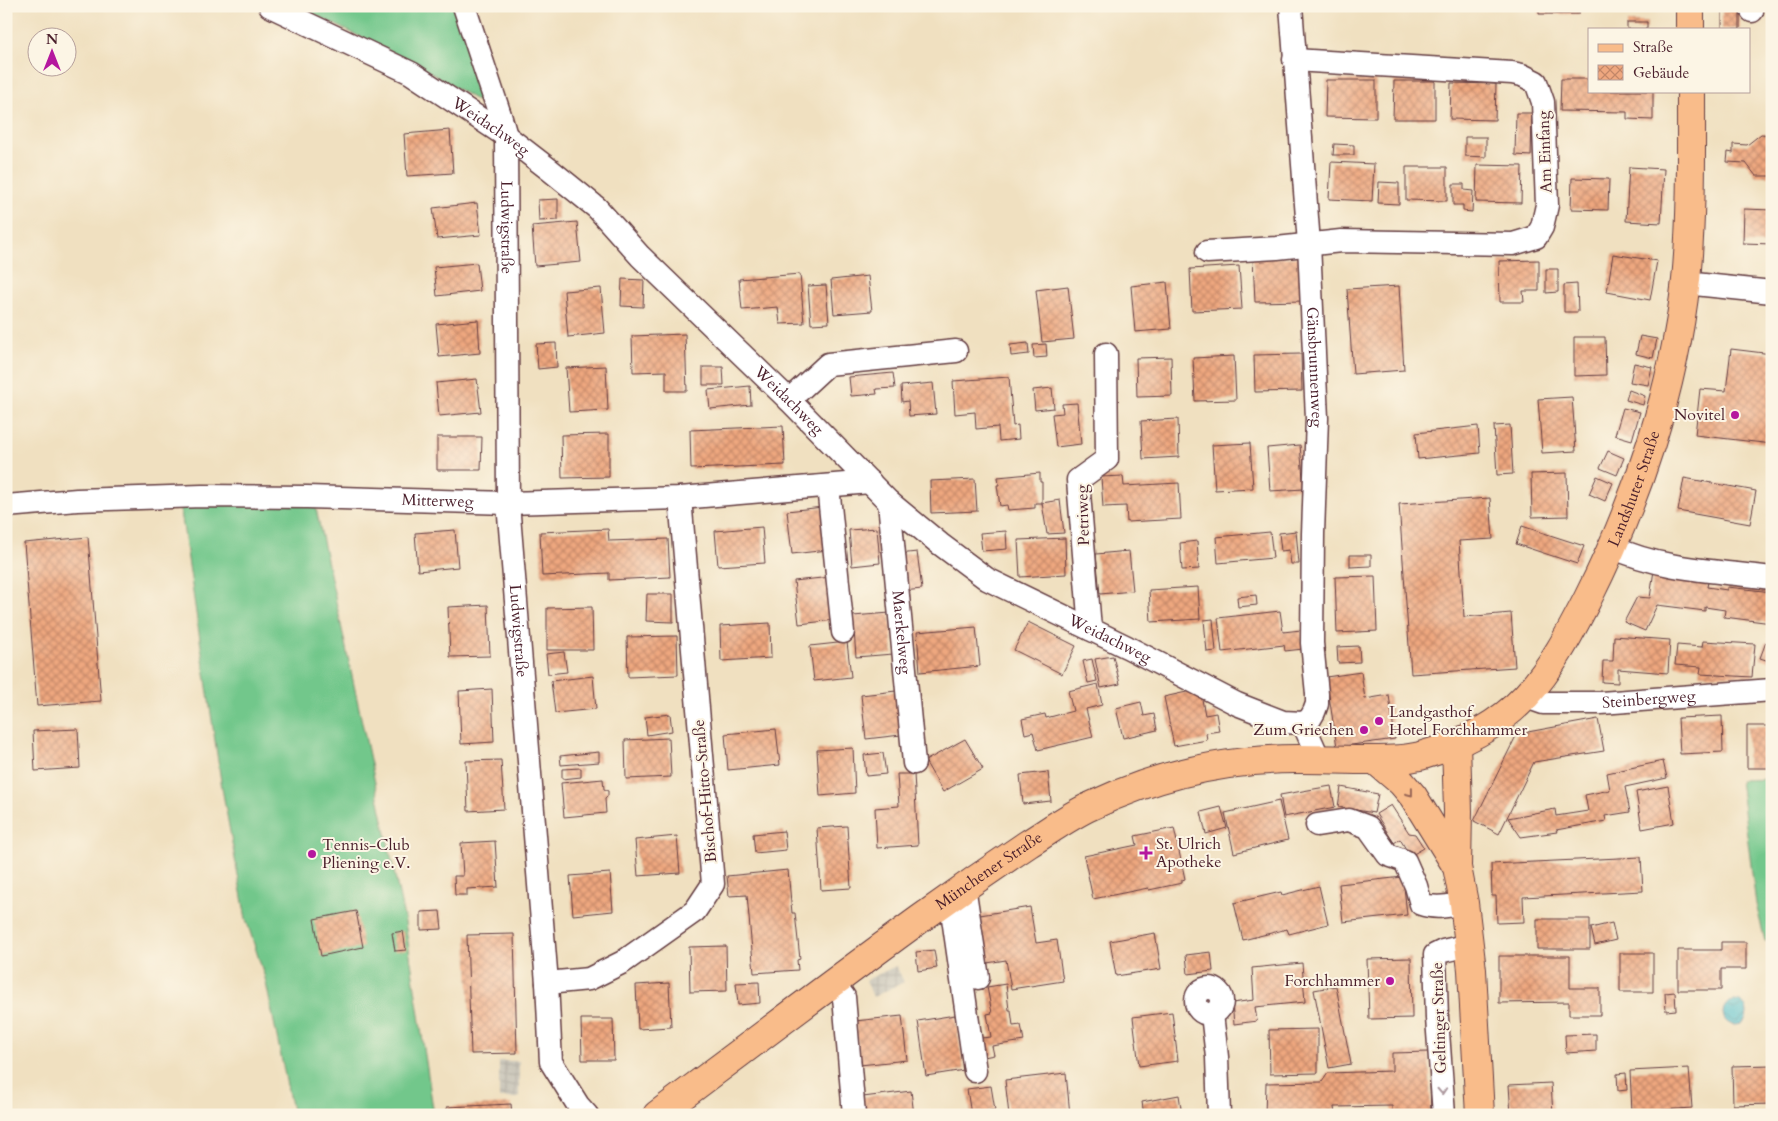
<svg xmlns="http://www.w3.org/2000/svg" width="1778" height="1121" font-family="Cardo,serif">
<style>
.industrial{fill:url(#industrial-grid)}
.grass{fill:#72c78b;stroke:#5e735b}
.water{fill:url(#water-waves);stroke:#4e6f7c}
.building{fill:url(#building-cross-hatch)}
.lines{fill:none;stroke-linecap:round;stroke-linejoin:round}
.minor-casing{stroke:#633c41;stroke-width:25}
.major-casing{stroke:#633c41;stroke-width:30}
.minor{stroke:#fff;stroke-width:22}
.major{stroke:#f9bc8a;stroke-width:28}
.oneway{stroke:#996656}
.oneway2{stroke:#ae9aa0}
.poi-dot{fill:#b5179e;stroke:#fcf5e5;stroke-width:2}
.labels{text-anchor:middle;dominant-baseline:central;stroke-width:4;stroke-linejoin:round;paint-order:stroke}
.street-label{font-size:16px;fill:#4a1f2b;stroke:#fcf5e5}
.poi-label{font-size:16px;fill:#4a1f2b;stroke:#fcf5e5;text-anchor:end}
</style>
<defs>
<pattern id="industrial-grid" width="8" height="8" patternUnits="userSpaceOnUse" patternTransform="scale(1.25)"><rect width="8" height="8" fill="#c8c4b8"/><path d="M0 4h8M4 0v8" fill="none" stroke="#ada89e"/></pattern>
<pattern id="water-waves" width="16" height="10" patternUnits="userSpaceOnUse" patternTransform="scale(1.25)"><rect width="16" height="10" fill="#53bfcc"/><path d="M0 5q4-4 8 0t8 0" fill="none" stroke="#479ba6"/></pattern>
<pattern id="building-cross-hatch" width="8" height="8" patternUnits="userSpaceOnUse" patternTransform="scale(1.25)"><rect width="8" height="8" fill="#eea77f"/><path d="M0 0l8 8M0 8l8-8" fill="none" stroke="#c38768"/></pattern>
</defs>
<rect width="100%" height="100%" fill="#fcf5e5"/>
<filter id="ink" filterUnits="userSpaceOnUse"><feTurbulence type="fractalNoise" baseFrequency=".02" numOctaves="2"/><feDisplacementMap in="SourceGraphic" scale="10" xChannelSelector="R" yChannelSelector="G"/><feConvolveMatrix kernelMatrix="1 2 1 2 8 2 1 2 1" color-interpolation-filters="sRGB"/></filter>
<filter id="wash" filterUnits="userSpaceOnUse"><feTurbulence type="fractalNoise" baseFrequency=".0096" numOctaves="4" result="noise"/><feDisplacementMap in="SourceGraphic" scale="20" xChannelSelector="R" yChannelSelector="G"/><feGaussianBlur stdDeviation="1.12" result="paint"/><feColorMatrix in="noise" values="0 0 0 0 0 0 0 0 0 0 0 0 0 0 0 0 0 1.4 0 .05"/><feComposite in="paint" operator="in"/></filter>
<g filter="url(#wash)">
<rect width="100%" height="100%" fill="#f0e0c0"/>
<path class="industrial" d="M896 966 904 982 873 997 866 980Z
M499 1061H519V1098H499Z"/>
<path class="grass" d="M297 6H457L494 111 416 64Z
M315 504 405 922 434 1115H293L265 978 246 919 222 788 180 505Z
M1772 779V941H1765L1756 904 1740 780Z"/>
<path class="water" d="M1723 1013a12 12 0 1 1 24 0a12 12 0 1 1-24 0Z"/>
<g id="blocks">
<path class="building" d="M1539 6H1579V14H1539Z
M1722 6H1740V29H1722Z
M1627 22H1647V29H1627Z
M1561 79H1589V91H1653V120L1627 119V112L1560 111Z
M1326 80H1376V118L1325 117Z
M1394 81H1435V119H1393Z
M1451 83 1496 84 1495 120 1450 119Z
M1516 113H1532L1531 156 1515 155Z
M450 130 453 173 407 176 404 134Z
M1761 134 1772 135V176H1756L1746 163 1727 162 1728 152 1733 153V144L1747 145Z
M1465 137H1486V157L1465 156Z
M1334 144 1354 145V155H1333Z
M1331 162 1374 164 1372 201 1329 199Z
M1477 165 1522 166 1521 203 1476 202Z
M1406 167H1447V201L1406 200Z
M1629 167 1664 169 1661 223 1626 221Z
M1572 178 1609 179 1608 210 1571 209Z
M1379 182 1399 183V204L1378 203Z
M1453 184H1464V190L1473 191 1472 212 1463 211V205H1453Z
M558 199V220L539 221 538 200Z
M477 203 481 235 437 239 433 208Z
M1744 209 1772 210V244L1743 243Z
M577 222 581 262 535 266 532 226Z
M1613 254 1657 261 1650 300 1607 292Z
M1304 257 1305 301 1255 302 1253 258Z
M1539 260V291H1523L1524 302H1500L1499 261Z
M477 263 480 291 437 296 434 267Z
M1239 266 1242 309 1192 311 1190 269Z
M1546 269H1558V292L1546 293Z
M800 274 804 323 780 324 778 307 742 310 739 279Z
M868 276 872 311 834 314 831 280Z
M622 279 644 280 643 307 621 306Z
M1167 282 1171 329 1135 332 1131 286Z
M1577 284 1578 312H1564V285Z
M826 285 829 323 811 324 808 286Z
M1068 286 1074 339 1042 342 1036 290Z
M1399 286 1404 370 1353 374 1347 289Z
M601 288 605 333 568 337 564 291Z
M478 320 480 353 439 357 436 324Z
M685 334 687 391H666V371L633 372 632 336Z
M1640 336 1657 339 1653 358 1636 354Z
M1574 337H1605L1606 375 1574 376Z
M556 343 557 367 538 369 536 344Z
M1028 343 1029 354 1011 356 1010 345Z
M1046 344 1047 357 1034 358 1033 345Z
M1731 349 1772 354 1770 395H1772V444L1695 435 1700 389 1726 391Z
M1301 354 1302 391 1255 392 1254 355Z
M1234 356 1236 400 1195 401 1193 358Z
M1171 357 1172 396 1137 397 1136 358Z
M1634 363 1652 367 1648 385 1630 382Z
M606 366 608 410 569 412 566 368Z
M703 367H723L724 385H703Z
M893 373 895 388 876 389 877 394 851 396 849 377Z
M1009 377 1013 426 1018 425 1019 439 999 441 998 427 976 429 975 412 955 414 953 381Z
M477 379 481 412 439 416 436 383Z
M933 383 936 414 909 416 908 401 902 402 901 386Z
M750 386 751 405 710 409 708 390Z
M1052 388 1054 408 1035 410 1033 390Z
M1629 390 1645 396 1643 405 1626 400Z
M1572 397 1576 451 1542 453 1538 399Z
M1077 403 1081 444 1056 447 1052 414 1063 413 1062 404Z
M1623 408 1640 412 1632 440 1615 435Z
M1178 419 1179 457 1143 459 1141 421Z
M1510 425 1513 474 1497 475 1494 426Z
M783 426 785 465 691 469 690 430Z
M1478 426 1480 453 1418 459 1416 433Z
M609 434V477L562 478 561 435Z
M437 437H482L481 470H437Z
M1250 443 1253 488 1215 490 1212 445Z
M1300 445 1304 489 1270 491 1267 448Z
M1608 451 1624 458 1617 475 1600 468Z
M1040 473V482H1042V503H1035V508L1008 510 1007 505 1000 506 997 485H999L998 477Z
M1567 473 1568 516 1532 517 1531 474Z
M1123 476 1124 486 1179 483 1181 519 1127 522 1126 506 1103 507 1101 477Z
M1597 476 1613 483 1605 501 1589 494Z
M1684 478 1756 491 1750 524 1678 511Z
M975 479 977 511 931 513 930 481Z
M1490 498 1493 539 1459 541 1464 617 1511 613 1515 667 1411 674 1399 504Z
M1060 500 1064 533 1047 534 1042 503Z
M823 507 828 550 792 554 787 511Z
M1522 526 1584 546 1577 564 1516 544Z
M762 527 765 563 718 566 715 531Z
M877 528 880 563 852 566 849 530Z
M608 529 609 541 668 539 670 577 609 580V573L542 576 540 532Z
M455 530 458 567 418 571 415 533Z
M1006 531 1007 549 982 551 980 533Z
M1296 531 1299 564H1291L1289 550 1281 551 1279 533Z
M1270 532 1273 558 1218 563 1216 537Z
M88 537 101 701 37 706 24 543Z
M1065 538 1066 574 1020 577 1018 540Z
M1197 541 1199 569 1182 570 1180 543Z
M1129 551 1133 591 1100 594 1096 554Z
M917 552 922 589 903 591 899 554Z
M1350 555H1371V566L1350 567Z
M1654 570 1709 577 1707 587 1727 590V587L1772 592V623L1724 617 1725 610 1705 607V611L1657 605 1645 631 1624 622 1637 597 1650 598Z
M1375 576 1377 631 1337 633 1335 577Z
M831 577 835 620 799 624 794 581Z
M1198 587 1200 619 1151 622 1149 590Z
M647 594H673V622L646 621Z
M1256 595 1257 605 1238 607 1237 597Z
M488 605 490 656 450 657 448 607Z
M592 607 593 650H547V608Z
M1280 611 1283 632 1301 630 1303 649 1285 651 1284 645 1222 652 1218 618Z
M890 613 893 654 856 657 853 616Z
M1213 619 1216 651 1207 652 1204 620Z
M1028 622 1076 646 1062 674 1014 650Z
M770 623 771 658 721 661 720 626Z
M976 627 980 666 920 672 917 632Z
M677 636 678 675 628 677 627 637Z
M1614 636 1670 640 1668 673 1618 669V683L1602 682 1603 661H1613Z
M1703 641 1755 644 1752 677 1700 674 1701 667 1675 665 1677 645 1702 647Z
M847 642 851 677 814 681 810 646Z
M1766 642 1772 644V662L1760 658Z
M1359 646 1360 662 1338 663 1337 647Z
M564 652 567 672 548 674 546 654Z
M1113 656 1120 684 1101 688 1095 659Z
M1092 659 1097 681 1088 683 1083 661Z
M1361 672 1365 699 1389 695 1395 739 1337 747 1326 677Z
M593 676 596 709 555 713 551 681Z
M1098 684 1102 705 1086 709 1093 737 1038 750 1033 732 1025 734 1022 719 1045 714 1046 718 1073 711 1068 691Z
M492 689 494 742 461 744 459 691Z
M1200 689 1205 715 1216 713 1219 731 1206 733 1207 740 1174 746 1164 697Z
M896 691 901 735 866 739 861 695Z
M1141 702 1144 716 1154 714 1157 730 1123 738 1116 708Z
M670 714 672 731 647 735 645 717Z
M1722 716 1723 752 1680 754 1678 718Z
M1598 719 1604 751 1534 762 1499 834 1474 821 1517 734Z
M1747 726H1772V768H1747Z
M78 729 80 768 35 771 33 731Z
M776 729 780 765 728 770 725 734Z
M669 738 671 777 626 779 625 740Z
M965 739 983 769 943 792 925 761Z
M853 748 855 793 820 796 817 750Z
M599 752V762L561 765 560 756Z
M883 753 886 774 866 776 864 755Z
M501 760 504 809 468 811 466 761Z
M1663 761 1667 778 1625 787 1630 812 1605 816 1606 821 1556 830 1557 832 1521 837 1508 818 1555 809 1556 816 1588 811 1585 795 1610 790 1607 773Z
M581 768V777L562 779V769Z
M1048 772 1051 801 1023 804 1020 775Z
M897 774H914L918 845 877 848 875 808 899 806Z
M603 779 604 789 608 791V796L605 799 606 813 564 817 561 783Z
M1331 786 1335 807 1284 817 1280 795Z
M1668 786 1674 823 1642 829 1636 792Z
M1341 787 1378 794 1374 813 1338 807Z
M1279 801 1288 840 1234 853 1225 813Z
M1391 805 1409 833 1415 834 1424 848 1410 856 1400 839 1394 843 1376 814Z
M1221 807 1227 828 1206 834 1201 812Z
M847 826 851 888 821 890 817 828Z
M1174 828 1185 879 1182 880V883L1149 890 1148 888 1093 899 1084 856 1137 845 1135 836Z
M784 831 786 850 755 853 753 834Z
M677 836 680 873 638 876 635 840Z
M495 841 498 887 467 889V895H455L454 876H463L461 843Z
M1641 857 1643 891 1523 897 1524 922 1497 923 1496 896H1492L1491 864Z
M788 870 792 913H795L800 959 797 960 798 970 754 973 747 895 729 896 727 876Z
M610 873 613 911 573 915 570 876Z
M1403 877 1407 915 1343 922 1339 884Z
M1319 886 1328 924 1289 934 1287 929 1243 940 1234 903 1281 892 1282 895Z
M1030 907 1036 943 1057 940 1063 981 1011 989 1006 960 987 963 980 915Z
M356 911 363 947 321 956 314 919Z
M440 911 442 929 421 930V912Z
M1537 919H1590V949H1537Z
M1612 923 1616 940 1595 945 1591 928Z
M403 931 406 950 395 951 392 933Z
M1155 933 1161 969 1116 976 1110 941Z
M514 934 517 1053 471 1054 467 935Z
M1721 942H1746V969H1721V990H1678V950H1721Z
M726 946 727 991 690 992 689 947Z
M934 950 937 968 918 971 916 952Z
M1211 952 1213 971 1188 974 1186 955Z
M1620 953H1653V992H1620Z
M1499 956H1570V988H1600V1015H1569V1002L1499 1003Z
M1411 958 1412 1018 1369 1019 1367 959Z
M1302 963 1305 1002 1255 1007 1257 1021 1234 1024 1232 1003 1254 1000 1252 968Z
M759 982 760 1003 738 1005 736 983Z
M669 983 671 1027 638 1029 636 985Z
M1006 984 1009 1010H1011L1013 1026 1021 1025 1024 1041 992 1046 994 1055 984 1057 981 1038 991 1037 987 1014 992 1013 987 987Z
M1336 986 1351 1064 1329 1068 1314 990Z
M1675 992 1676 1010 1666 1011 1665 993Z
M1172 1012 1178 1061 1139 1066 1133 1017Z
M955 1015 964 1070 926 1076 918 1021Z
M902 1016 907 1060 860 1065 855 1021Z
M581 1019H613L614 1060H582Z
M1318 1029V1073L1270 1074 1269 1030Z
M1596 1034V1051L1566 1053 1565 1035Z
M1429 1052 1431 1115H1392V1106L1334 1107 1335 1115H1265L1266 1083 1322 1082 1328 1073 1392 1071V1053Z
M1772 1065V1104L1733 1105 1732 1066Z
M1689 1068 1692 1108 1632 1112 1630 1071Z
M1066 1073 1070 1115H1009L1005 1080Z
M1626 1073 1627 1090 1618 1091 1617 1074Z
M1551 1083 1553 1115H1511L1509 1085Z
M991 1086 995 1110 989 1111V1115H971L967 1089Z
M911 1091 914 1115H865L863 1097Z
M1179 1095 1182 1115H1144L1142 1102Z
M511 1104 512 1115H447V1107Z
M1632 1112V1115H1602V1113Z"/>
</g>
</g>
<g filter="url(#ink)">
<use href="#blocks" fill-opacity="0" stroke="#633c41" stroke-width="1"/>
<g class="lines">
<defs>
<g id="minor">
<path id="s1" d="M270 6 411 73 506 136 550 170 597 208 640 256 789 400 889 502 940 544 987 579 1127 647 1237 704 1283 722 1303 723"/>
<path id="s2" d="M464 6 500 115 506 136 508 503 547 983 551 1062 578 1105 587 1115"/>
<path id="s3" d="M1291 6 1309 244 1317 418 1313 534 1312 643 1317 694V704L1314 712 1310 719 1303 723"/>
<path d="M1752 11V6"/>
<path d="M1207 252 1277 248 1341 241 1513 244 1536 237 1542 227 1547 205 1543 102 1536 82 1522 75 1512 73 1294 60"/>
<path d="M1685 283 1772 292"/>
<path d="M789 400 828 364 956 351"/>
<path d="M828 486 843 632"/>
<path id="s4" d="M889 502 914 763"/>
<path id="s5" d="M6 506 77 500 202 496 307 497 508 503 680 498 870 482"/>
<path d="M1612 547C1662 570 1718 571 1772 578"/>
<path d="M1090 629 1078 480 1107 459 1106 354"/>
<path id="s6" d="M1526 697 1543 703H1601L1772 690"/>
<path d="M1303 723 1319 759"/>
<path d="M1317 825 1349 820 1368 827 1388 855 1405 861 1416 886 1421 904C1435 909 1450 906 1464 903"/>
<path d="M964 886 978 978"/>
<path d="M950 897 975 1071"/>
<path d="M547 983 589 979 623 962 695 911 713 884 680 498"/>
<path d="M832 983 844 997 854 1115"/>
<circle cx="1209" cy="1001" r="13"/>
<path d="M1212 1014 1217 1057 1219 1115"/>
<path d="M1444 1115 1437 1018 1435 955 1443 951 1469 945"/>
</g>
<g id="major">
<path d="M1690 6V29"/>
<path d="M1456 743 1458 811 1457 867 1464 903 1472 970 1480 1115"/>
<path d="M1375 760 1401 782 1413 796 1457 867"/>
<path id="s7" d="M657 1115C745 1049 832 983 920 919 956 893 992 868 1028 844 1049 831 1069 816 1091 806 1156 775 1226 759 1298 759 1322 759 1347 760 1371 760 1388 760 1404 760 1420 756 1459 745 1498 726 1526 696 1552 668 1570 633 1587 600 1637 501 1674 390 1686 280 1692 217 1691 154 1691 91"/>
</g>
</defs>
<use href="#minor" class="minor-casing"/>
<use href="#major" class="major-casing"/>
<use href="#minor" class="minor"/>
<use href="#major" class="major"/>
</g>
<defs><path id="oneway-chevron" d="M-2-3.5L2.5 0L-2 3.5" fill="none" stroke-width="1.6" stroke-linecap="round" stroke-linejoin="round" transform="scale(1.25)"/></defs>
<use class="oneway" href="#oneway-chevron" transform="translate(1410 793) rotate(52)"/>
<use class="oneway2" href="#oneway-chevron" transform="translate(1442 1091) rotate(87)"/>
</g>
<g class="poi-dot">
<circle cx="1735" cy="415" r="5"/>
<circle cx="1379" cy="721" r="5"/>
<circle cx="1364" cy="730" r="5"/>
<path d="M1143.5 845.5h5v5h5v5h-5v5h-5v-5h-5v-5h5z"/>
<circle cx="312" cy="854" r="5"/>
<circle cx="1390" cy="981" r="5"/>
</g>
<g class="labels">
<g class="street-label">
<text stroke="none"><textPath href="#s1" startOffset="252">Weidachweg</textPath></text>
<text transform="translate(1545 152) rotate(-92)">Am Einfang</text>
<text stroke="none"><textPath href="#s2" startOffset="228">Ludwigstraße</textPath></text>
<text stroke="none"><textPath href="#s3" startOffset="362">Gänsbrunnenweg</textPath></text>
<text stroke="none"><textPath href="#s1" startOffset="658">Weidachweg</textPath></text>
<text stroke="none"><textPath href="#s7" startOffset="1228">Landshuter Straße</textPath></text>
<text stroke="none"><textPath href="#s5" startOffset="432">Mitterweg</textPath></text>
<text transform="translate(1083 515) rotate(-92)">Petriweg</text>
<text stroke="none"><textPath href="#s2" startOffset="632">Ludwigstraße</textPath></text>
<text stroke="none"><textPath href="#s4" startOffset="131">Maerkelweg</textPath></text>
<text stroke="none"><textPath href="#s1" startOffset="1062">Weidachweg</textPath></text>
<text stroke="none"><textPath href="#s6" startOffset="124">Steinbergweg</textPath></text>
<text transform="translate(705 791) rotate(-95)">Bischof-Hitto-Straße</text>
<text stroke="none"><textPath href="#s7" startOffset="412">Münchener Straße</textPath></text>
<text transform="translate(1439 1018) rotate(-92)">Geltinger Straße</text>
</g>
<g class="poi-label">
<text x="1725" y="415">Novitel</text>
<text x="1389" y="712" text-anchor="start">Landgasthof<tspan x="1389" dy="18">Hotel Forchhammer</tspan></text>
<text x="1354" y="730">Zum Griechen</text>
<text x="1156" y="844" text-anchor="start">St. Ulrich<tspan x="1156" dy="18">Apotheke</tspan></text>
<text x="322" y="845" text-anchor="start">Tennis-Club<tspan x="322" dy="18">Pliening e.V.</tspan></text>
<text x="1380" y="981">Forchhammer</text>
</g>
</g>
<rect width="1778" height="1121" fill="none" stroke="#fcf5e5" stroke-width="25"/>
<rect x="1588" y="28" width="162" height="65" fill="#fcf5e5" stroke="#b59f9b"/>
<rect x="1598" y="44" width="25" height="8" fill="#f9bc8a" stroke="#b59f9b"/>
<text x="1633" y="52" font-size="15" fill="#4a1f2b">Straße</text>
<rect x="1598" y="65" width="25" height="15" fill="url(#building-cross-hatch)" stroke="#b59f9b"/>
<text x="1633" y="78" font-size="15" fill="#4a1f2b">Gebäude</text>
<g transform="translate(52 52)"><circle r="24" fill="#fcf5e5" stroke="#b59f9b"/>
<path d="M0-4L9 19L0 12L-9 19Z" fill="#b5179e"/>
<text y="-8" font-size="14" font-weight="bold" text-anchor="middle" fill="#4a1f2b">N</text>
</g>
</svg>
